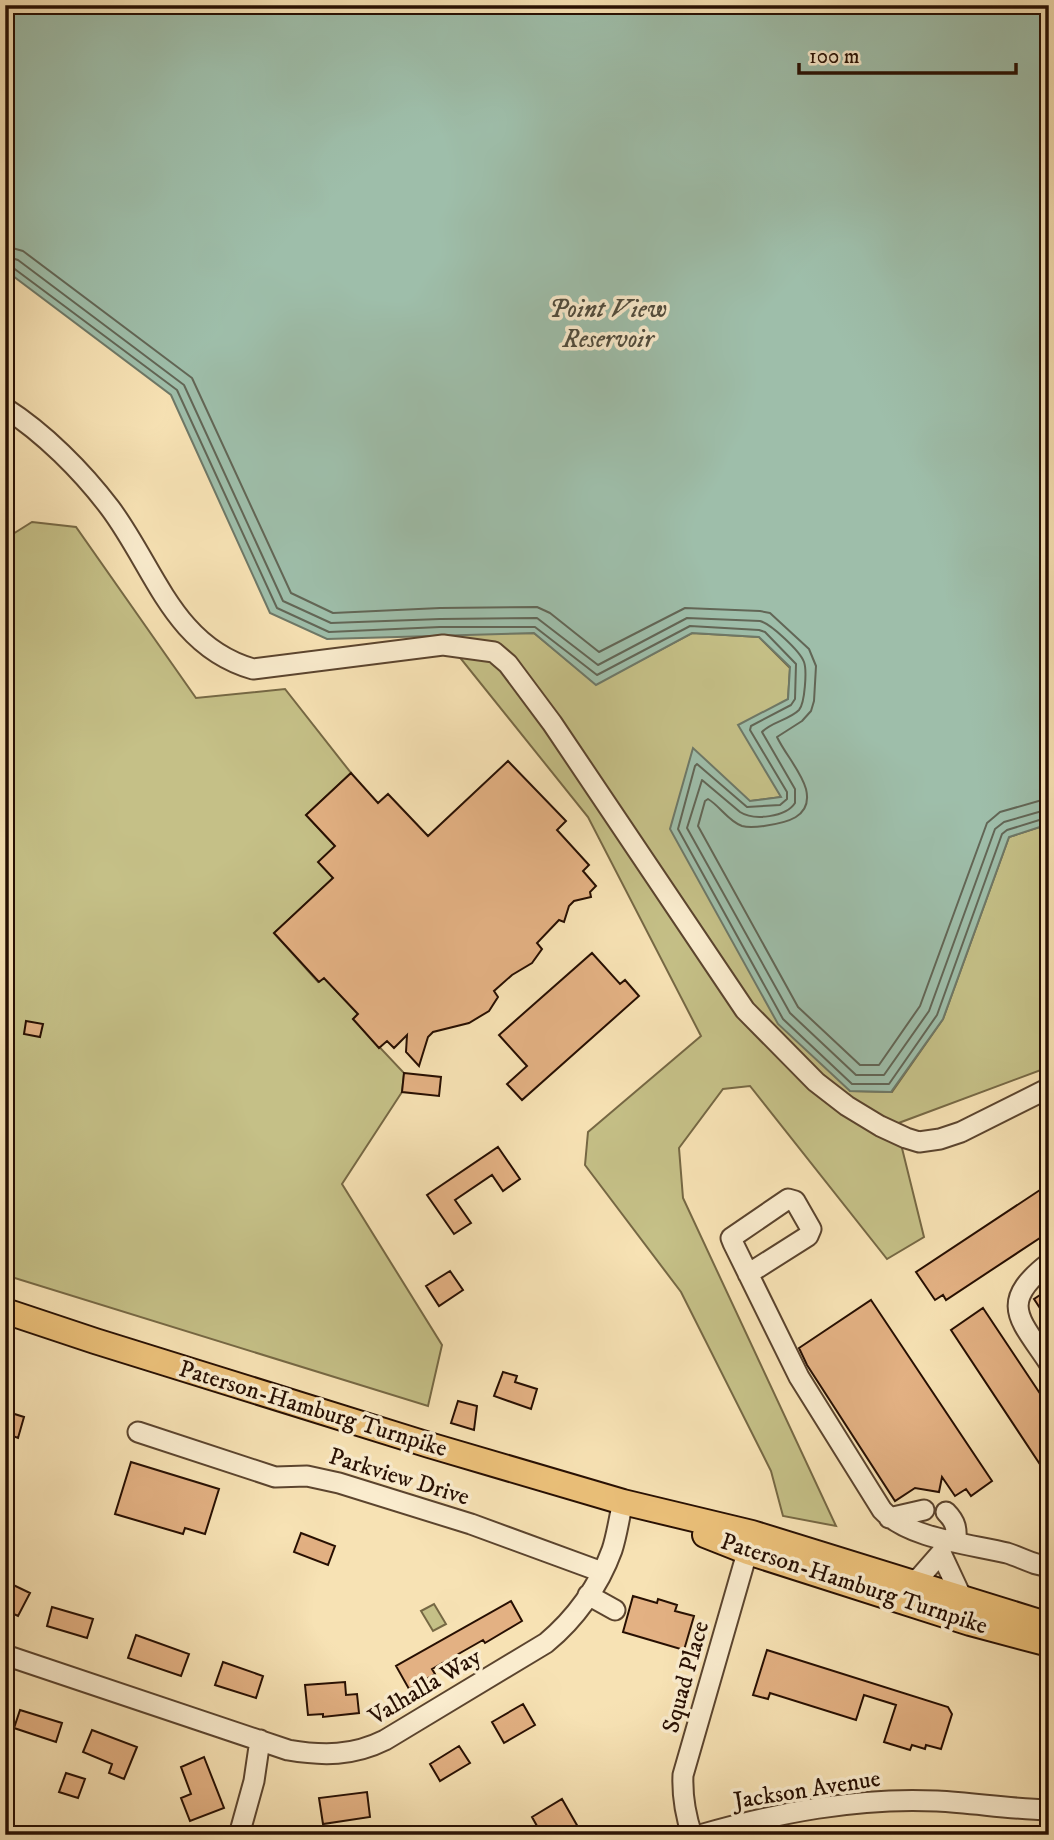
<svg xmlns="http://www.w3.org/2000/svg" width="1054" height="1840" font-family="'IM FELL DW Pica',serif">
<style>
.green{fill:#c5c087;stroke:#766844;stroke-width:2}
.water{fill:#9ebeaa;stroke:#6e7867;stroke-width:2}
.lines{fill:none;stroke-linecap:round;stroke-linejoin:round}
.shore{stroke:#626656;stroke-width:2}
.building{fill:#e3b183;stroke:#270f02;stroke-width:2}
.minor-casing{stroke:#5b442e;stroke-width:23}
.major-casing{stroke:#270f02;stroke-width:28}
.minor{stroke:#faecce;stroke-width:19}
.major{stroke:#ecc17a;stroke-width:24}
.labels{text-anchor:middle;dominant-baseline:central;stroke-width:7;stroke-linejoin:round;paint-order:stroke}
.street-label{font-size:24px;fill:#270f02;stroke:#faecce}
.water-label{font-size:26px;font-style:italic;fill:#514c3d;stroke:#faecce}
</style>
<rect width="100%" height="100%" fill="#f7e2b4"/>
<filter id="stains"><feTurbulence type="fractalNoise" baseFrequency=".00286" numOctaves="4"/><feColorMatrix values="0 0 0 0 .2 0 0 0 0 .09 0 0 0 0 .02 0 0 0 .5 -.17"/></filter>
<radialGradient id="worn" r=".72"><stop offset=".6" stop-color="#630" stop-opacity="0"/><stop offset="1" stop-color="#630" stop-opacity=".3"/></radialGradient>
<path class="green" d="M32 522 76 527 196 698 285 689 351 773 306 815 335 846 333 878 274 933 318 982 324 978 358 1014 353 1019 404 1073 402 1092 342 1184 442 1345 428 1406 5 1275V539Z
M534 633 596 684 692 633 759 637 790 668 782 797 750 801 850 1091 892 1092 943 1019 1009 837 1049 824V1067L896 1124 924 1237 887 1259 750 1086 723 1089 679 1148 683 1198 836 1526 783 1516 771 1471 681 1292 585 1165 588 1132 701 1036 588 817 441 634Z
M434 1604 446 1624 433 1631 421 1611Z"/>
<path class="water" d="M5 5H1049V824L1009 837 943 1019 891 1092 850 1091 778 1024 670 829 693 748 750 801 781 797 738 725 788 699 790 667 759 637 692 633 596 685 534 633 327 639 270 613 171 395 5 270Z"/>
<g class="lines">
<path class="shore" d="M5 246 23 251 192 378 291 593 333 613 440 608 537 607 550 613 599 652 685 608 760 611 770 613 809 649 816 666 814 701 811 711 802 721 777 737C785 754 801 771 806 789 813 818 785 823 764 826 757 827 749 828 742 826 728 821 720 806 708 799L705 801 698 826 798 1007 860 1065H879L920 1006 987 823 1000 812 1049 798
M5 256 18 260 184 385 283 601 331 623 440 619 537 618 598 665 687 618 760 621C771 624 800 651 804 662 807 670 805 703 799 710 789 720 771 722 762 732L795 789V803C786 817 754 821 740 812L702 780 687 828 790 1013 856 1075H884L929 1011 995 829 1004 822 1049 809
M5 265 12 267 177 390 277 608 329 632 440 627H535L597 675 690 626 759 630 765 632 796 664 795 699 791 705 751 726 750 730 787 792V799L780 805 747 807 697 764 695 766 678 829 783 1019 852 1084H889L937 1015 1002 834 1007 830 1049 817"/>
</g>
<path class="building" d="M508 761 566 821 557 830 589 865 583 871 596 886 590 892 591 897 574 901 569 906 564 922 559 920 537 943 542 949 532 963 512 975 494 991 498 997 489 1011 469 1023 433 1032 428 1037 419 1066 406 1052 407 1035 394 1048 387 1041 379 1048 353 1019 358 1014 324 978 319 982 274 933 333 878 318 862 335 846 306 815 351 773 378 803 388 794 428 836Z
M592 953 620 984 625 980 639 996 522 1100 507 1084 527 1066 499 1035Z
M26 1021 43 1024 40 1037 24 1034Z
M404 1073 441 1077 439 1096 402 1092Z
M498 1147 520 1179 503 1191 492 1175 455 1200 471 1223 454 1234 427 1195Z
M1049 1184V1232L946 1300 943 1295 935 1300 916 1272Z
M450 1271 463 1290 439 1306 426 1286Z
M1049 1289V1322L1034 1299Z
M871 1300 992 1481 971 1496 966 1489 955 1496 942 1477 939 1492 915 1488 895 1501 807 1365 799 1348Z
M983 1308 1049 1407V1478L951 1330Z
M503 1372 517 1376 515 1382 537 1389 531 1409 494 1396Z
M458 1401 477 1406 474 1430 451 1423Z
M5 1411 24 1417 18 1438 5 1433Z
M131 1462 219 1489 205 1534 185 1528 183 1534 115 1514Z
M301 1533 335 1546 328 1565 294 1552Z
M5 1581 30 1593 18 1616 5 1610Z
M633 1596 657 1603 658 1599 677 1605 675 1611 694 1616 684 1650 623 1632Z
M511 1601 522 1621 485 1643 483 1640 432 1669 435 1674 409 1689 396 1666Z
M52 1607 93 1619 87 1638 47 1626Z
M136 1635 189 1654 181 1676 128 1658Z
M767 1650 948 1707 952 1714 941 1749 926 1745 925 1749 912 1745 910 1750 884 1742 896 1705 864 1695 856 1720 770 1693 768 1699 753 1695Z
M223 1662 263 1676 256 1698 215 1685Z
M345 1682 346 1695 357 1694 359 1713 323 1717V1714L308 1715 305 1685Z
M523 1704 535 1725 504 1743 492 1722Z
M20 1710 62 1723 56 1742 14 1728Z
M92 1730 137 1747 124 1779 109 1773 112 1764 83 1752Z
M459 1746 470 1763 440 1781 430 1764Z
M204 1757 224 1808 190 1821 181 1798 191 1794 181 1767Z
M66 1773 85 1779 78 1798 59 1792Z
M367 1792 370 1817 323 1824 319 1798Z
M562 1799 578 1827 565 1835H542L532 1817Z"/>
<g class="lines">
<defs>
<path id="minor" d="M5 408C44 433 82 471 110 508 155 568 173 646 253 669L443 645 494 652 508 664 552 723 745 1010 816 1082 847 1106 880 1126 906 1138 919 1142 940 1139 961 1132 1049 1088
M1049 1263C998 1303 1019 1318 1049 1363
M748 1274 808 1236 811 1229 795 1201 788 1199 731 1238 733 1243 799 1377 882 1510C909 1539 970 1544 1007 1553 1021 1557 1034 1566 1049 1566
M138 1432 275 1477 307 1476 339 1483 471 1524 602 1572
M946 1512C956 1522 957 1529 956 1542
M889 1518 924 1510
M910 1583 920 1577 941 1553 962 1598
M588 1595 615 1610
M5 1655 288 1750C323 1756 353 1756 385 1740L546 1643C575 1619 599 1586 612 1550 617 1535 619 1518 623 1502
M239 1835 254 1781 260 1740
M692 1835C685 1814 682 1797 683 1775L751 1539
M700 1835C777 1813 857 1797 937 1801 974 1803 1011 1809 1049 1810"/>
<path id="major" d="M5 1311 95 1341 429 1445 623 1502 752 1533 1049 1625
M705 1535 748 1552 970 1623 1049 1644"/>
</defs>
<use href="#minor" class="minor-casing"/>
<use href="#major" class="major-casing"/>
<use href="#minor" class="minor"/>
<use href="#major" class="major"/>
</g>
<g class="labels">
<g class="street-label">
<text transform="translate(313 1409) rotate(17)">Paterson-Hamburg Turnpike</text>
<text transform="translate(399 1477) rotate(17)">Parkview Drive</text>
<text transform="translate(854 1584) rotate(18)">Paterson-Hamburg Turnpike</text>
<text transform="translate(686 1677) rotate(-74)">Squad Place</text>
<text transform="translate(425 1687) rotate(-31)">Valhalla Way</text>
<text transform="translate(807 1790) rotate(-9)">Jackson Avenue</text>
</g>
<g class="water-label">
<text x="608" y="309">Point View<tspan x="608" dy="30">Reservoir</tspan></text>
</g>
</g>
<rect width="1054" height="1840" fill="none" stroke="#f7e2b4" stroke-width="28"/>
<rect x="7" y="7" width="1040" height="1826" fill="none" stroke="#270f02" stroke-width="3.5"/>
<rect x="14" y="14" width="1026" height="1812" fill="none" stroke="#270f02" stroke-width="2"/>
<path d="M799 63v10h217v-10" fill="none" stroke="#270f02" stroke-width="3.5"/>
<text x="809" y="63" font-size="21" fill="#270f02" stroke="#faecce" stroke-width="5" paint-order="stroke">100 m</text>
<rect width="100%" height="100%" filter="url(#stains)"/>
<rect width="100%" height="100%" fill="url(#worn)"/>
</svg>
